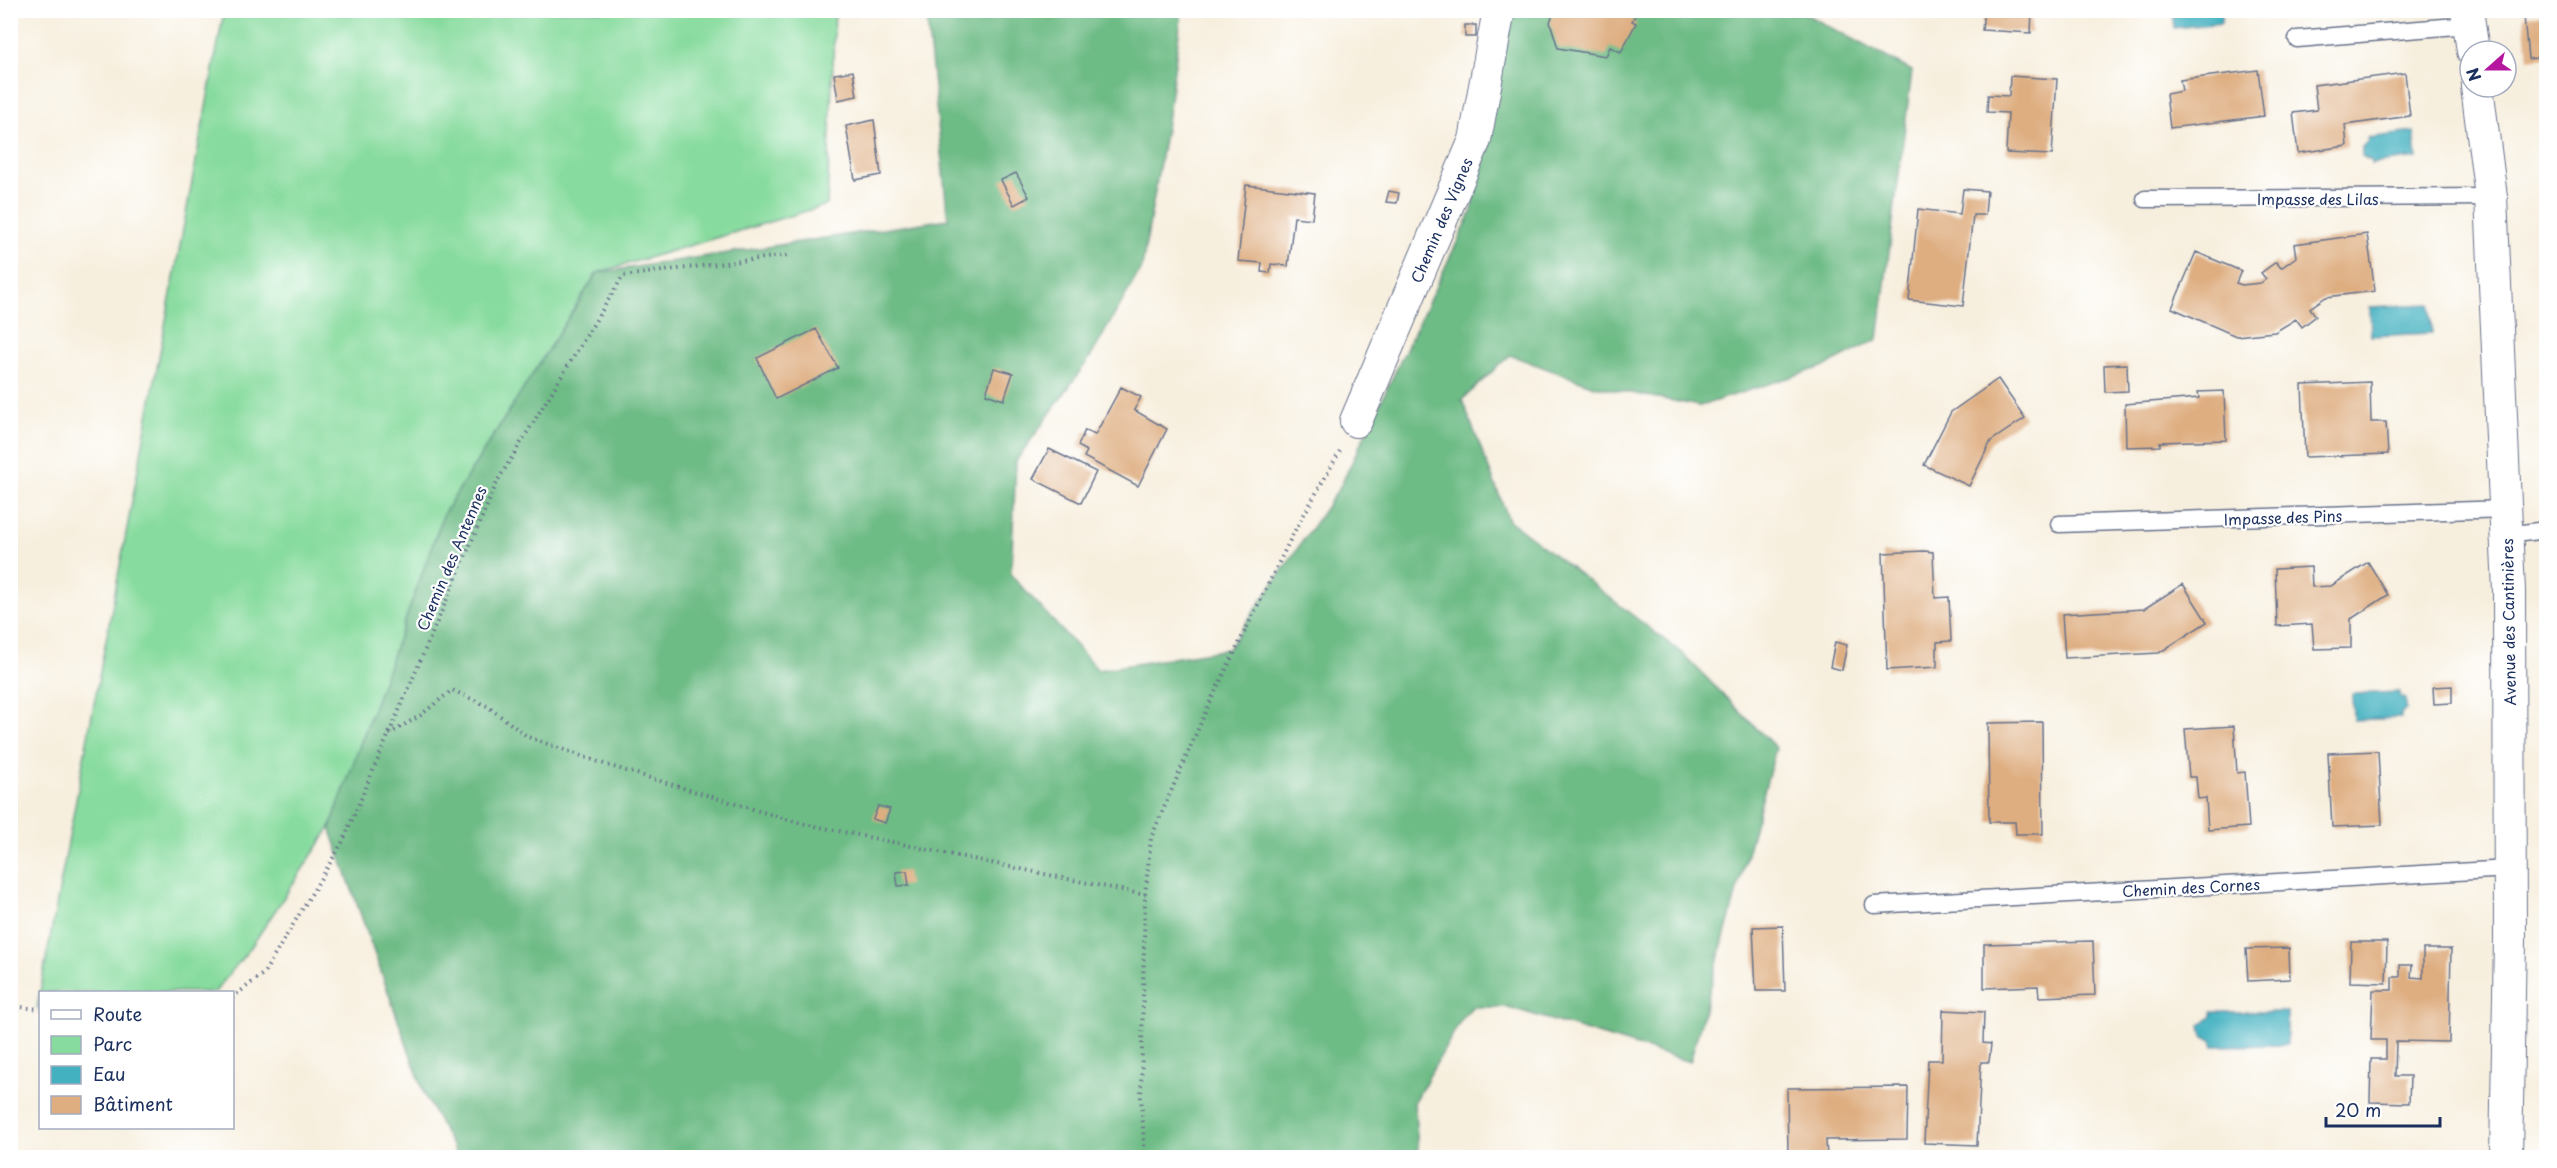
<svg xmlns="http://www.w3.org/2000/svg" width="2557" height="1168" font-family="'Playpen Sans',sans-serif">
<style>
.green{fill:#87db9e;stroke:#51857e;stroke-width:1.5}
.forest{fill:#6dbb85;stroke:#447572;stroke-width:1.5}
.water{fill:#43b1c0;stroke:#2f708f;stroke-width:1.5}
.building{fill:#dead80}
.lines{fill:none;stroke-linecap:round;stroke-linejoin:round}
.service-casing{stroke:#68728b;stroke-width:19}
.minor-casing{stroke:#68728b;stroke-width:34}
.path{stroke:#68728b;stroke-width:4;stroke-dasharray:1.5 4.5;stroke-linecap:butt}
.service{stroke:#fff;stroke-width:16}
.minor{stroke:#fff;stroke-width:32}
.labels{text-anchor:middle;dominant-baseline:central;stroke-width:4.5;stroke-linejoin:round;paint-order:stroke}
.street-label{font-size:15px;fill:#1b2f5e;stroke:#fff}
</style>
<rect width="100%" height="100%" fill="#fff"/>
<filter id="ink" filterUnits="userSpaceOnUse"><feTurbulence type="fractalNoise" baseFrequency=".0167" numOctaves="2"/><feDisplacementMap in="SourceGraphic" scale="12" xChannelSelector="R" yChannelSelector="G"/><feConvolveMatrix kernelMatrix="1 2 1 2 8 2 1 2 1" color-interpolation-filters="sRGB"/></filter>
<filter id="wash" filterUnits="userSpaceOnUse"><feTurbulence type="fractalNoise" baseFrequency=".008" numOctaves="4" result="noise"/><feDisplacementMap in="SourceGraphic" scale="24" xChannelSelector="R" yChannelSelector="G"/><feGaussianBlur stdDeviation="1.35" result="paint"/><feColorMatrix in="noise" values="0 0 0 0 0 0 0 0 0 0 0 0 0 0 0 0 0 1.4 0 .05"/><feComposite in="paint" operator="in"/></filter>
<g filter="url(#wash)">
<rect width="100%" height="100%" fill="#f7efde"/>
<path class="green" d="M224 11H835L827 205 597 273 444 513 330 828 251 947 215 992H40V1008H37Z"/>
<path class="forest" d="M926 11H1182L1167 122 1142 267 1091 356 1016 461 1011 575 1098 670 1228 649 1340 487 1472 211 1512 11H1800L1912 71 1878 339 1828 365 1700 406 1594 386 1510 355 1462 400 1509 520 1683 654 1776 748 1690 1062 1508 1007H1472L1461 1020 1414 1103 1419 1157H458L425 1096 330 828 444 513 597 273 948 219Z"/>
<path class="water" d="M2172 11H2221V23L2174 28Z
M2414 132 2417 158 2371 164V161L2362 156V147L2368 141 2367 138Z
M2430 304 2432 333 2371 336 2370 307Z
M2400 692V697L2406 699V710L2401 713V718L2353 720 2352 694Z
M2212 1012H2287V1045L2214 1046 2212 1040 2203 1037 2201 1026 2212 1016Z"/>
<g id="blocks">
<path class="building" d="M1555 10H1638L1632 21 1636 23 1621 52 1610 47 1606 56 1558 48 1550 22Z
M1984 10H2032L2031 33 1982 30Z
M2546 14V57L2528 59 2524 16Z
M1465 25H1476V37H1465Z
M2258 70 2264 116 2170 128 2166 94 2182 91 2180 80Z
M853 71 857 96 838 100 834 74Z
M2405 73 2410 116 2345 125 2347 146 2298 153 2293 113 2317 110 2314 85Z
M2010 76 2057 79 2052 155 2006 153 2008 113 1987 112 1988 95 2009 96Z
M874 120 881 175 855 180 846 126Z
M1016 173 1029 197 1014 205 1001 180Z
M1246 185 1315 193 1312 219 1294 217 1288 266 1271 264 1270 273 1261 272 1262 263 1238 261Z
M1963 189 1987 191 1985 215H1973L1963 306 1909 300 1918 209 1960 214Z
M1389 191 1399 193 1397 203 1386 202Z
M2367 234 2375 291 2326 297 2310 308 2316 316 2302 327 2296 319 2275 332 2236 336 2172 308 2196 252 2241 271 2236 283 2242 285 2261 283 2266 279 2261 273 2276 262 2281 268 2296 257 2294 244Z
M816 329 838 368 776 399 757 358Z
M2127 364 2128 391 2105 392 2104 365Z
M994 368 1013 373 1004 400 986 394Z
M1998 379 2025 418 1991 441 1969 486 1924 465 1951 412Z
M2370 382 2371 422H2386L2388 454 2305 457 2302 385Z
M1121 387 1141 397 1134 410 1167 429 1138 486 1084 457 1087 451 1078 446 1085 430 1095 435Z
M2224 391 2226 440 2160 442V446L2126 447 2125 404 2199 398 2198 392Z
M1049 449 1096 472 1081 503 1033 479Z
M1924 551 1933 552 1935 598 1949 597 1951 641 1937 642V667L1887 670 1883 553Z
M2368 562 2388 595 2351 619V648L2314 649 2312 624 2277 626 2275 569 2311 567 2312 587 2331 586Z
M2183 584 2207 622 2159 653 2065 658 2062 614 2144 609Z
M1835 642 1847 645 1842 670 1830 667Z
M2452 686V703L2434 704 2433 687Z
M2042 722 2043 834H2016L2015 822H1989L1988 723Z
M2234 726 2237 773 2245 772 2249 827 2208 830 2206 798 2198 799 2196 777H2189L2185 729Z
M2378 751 2382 825 2332 827 2328 753Z
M878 806 890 809 885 823 873 819Z
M907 871 909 885 898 886 896 872Z
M1783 926 1785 991H1756L1753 927Z
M2093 941 2095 995 2039 997 2038 986 1984 988V944Z
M2351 942H2387L2386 983 2350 982Z
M2289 948 2290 979 2248 981 2246 949Z
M2423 949H2451L2449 1042 2396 1041 2395 1076H2410L2409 1103 2370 1102 2371 1059H2386V1040H2371L2373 990H2392V977H2400V965H2412L2411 977 2423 978Z
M1943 1010 1984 1012 1983 1043 1991 1044 1989 1062H1981L1977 1145 1924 1143 1928 1060H1942Z
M1908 1087 1907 1139 1826 1140 1827 1158H1788L1787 1088Z"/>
</g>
</g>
<g filter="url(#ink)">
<use href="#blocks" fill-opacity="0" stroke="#68728b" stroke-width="1.5"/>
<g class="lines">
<defs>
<path id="service" d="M2297 39 2469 25
M2145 199 2491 197
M2059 524 2506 509
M2507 535 2546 530
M1874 905 2509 869"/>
<path id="minor" d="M2467 10 2473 51
M2477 87 2491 197 2509 591 2510 939 2506 1158
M1356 421 1475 140 1499 10"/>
</defs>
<use href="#service" class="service-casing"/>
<use href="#minor" class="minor-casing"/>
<path class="path" d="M389 734 421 715 452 690 487 706 528 737 607 765 796 822 1145 895
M232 998 264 973 342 843 498 480 623 276 789 255
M10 1006 40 1009
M1145 1158 1141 1097 1145 895 1151 838 1208 706 1293 534 1340 451"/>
<use href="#service" class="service"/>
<use href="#minor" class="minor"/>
</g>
</g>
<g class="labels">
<g class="street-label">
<text x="2318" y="198">Impasse des Lilas</text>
<text transform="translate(1441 220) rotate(-67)">Chemin des Vignes</text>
<text transform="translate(2283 517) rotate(-2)">Impasse des Pins</text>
<text transform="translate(451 558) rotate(-67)">Chemin des Antennes</text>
<text transform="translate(2508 622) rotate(-91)">Avenue des Cantinières</text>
<text transform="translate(2191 887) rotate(-3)">Chemin des Cornes</text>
</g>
</g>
<rect width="2557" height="1168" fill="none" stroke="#fff" stroke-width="36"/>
<rect x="39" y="991" width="195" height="138" fill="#ffffff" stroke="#a4acbf" stroke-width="1.5"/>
<rect x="51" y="1010" width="30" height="9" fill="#ffffff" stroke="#a4acbf" stroke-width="1.5"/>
<text x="93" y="1021" font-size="18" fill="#1b2f5e">Route</text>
<rect x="51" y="1036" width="30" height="18" fill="#87db9e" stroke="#a4acbf" stroke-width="1.5"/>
<text x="93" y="1051" font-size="18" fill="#1b2f5e">Parc</text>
<rect x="51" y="1066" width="30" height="18" fill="#43b1c0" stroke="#a4acbf" stroke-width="1.5"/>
<text x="93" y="1081" font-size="18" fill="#1b2f5e">Eau</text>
<rect x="51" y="1096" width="30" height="18" fill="#dead80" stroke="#a4acbf" stroke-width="1.5"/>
<text x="93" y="1111" font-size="18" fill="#1b2f5e">Bâtiment</text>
<g transform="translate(2488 69) rotate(249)"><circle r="28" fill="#ffffff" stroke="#a4acbf" stroke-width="1.5"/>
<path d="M0-4.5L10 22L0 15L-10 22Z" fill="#b5179e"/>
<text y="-9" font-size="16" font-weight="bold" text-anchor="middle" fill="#1b2f5e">N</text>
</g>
<path d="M2326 1117v9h114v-9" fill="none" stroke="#1b2f5e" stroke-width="3"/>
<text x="2335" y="1117" font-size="18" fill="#1b2f5e" stroke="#ffffff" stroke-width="4.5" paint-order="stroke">20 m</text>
</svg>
